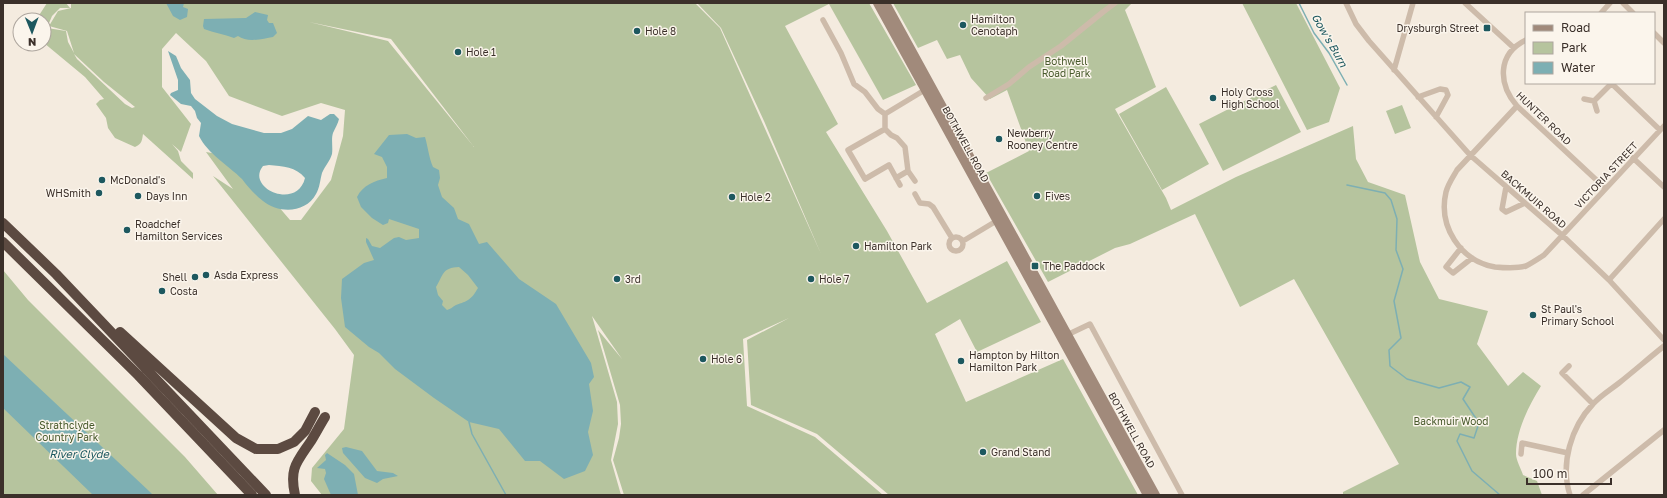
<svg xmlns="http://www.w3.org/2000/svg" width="1667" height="498" font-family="'Golos Text',sans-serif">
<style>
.green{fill:#b6c49e;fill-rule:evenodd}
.water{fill:#7dafb3;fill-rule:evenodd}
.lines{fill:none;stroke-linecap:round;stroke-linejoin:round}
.stream{stroke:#7dafb3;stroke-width:1.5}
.minor{stroke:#cdbbaa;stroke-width:5.5}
.secondary{stroke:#a18a7b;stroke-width:8}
.motorway{stroke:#5c4a41;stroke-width:10}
.poi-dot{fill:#1d585f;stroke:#fbf5ec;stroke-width:1.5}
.labels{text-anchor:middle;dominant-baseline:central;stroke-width:3;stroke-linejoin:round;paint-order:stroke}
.poi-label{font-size:10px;fill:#3b302a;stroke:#fbf5ec;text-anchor:start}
.park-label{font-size:10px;fill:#485a2c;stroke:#fbf5ec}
.street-label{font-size:10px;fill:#3b302a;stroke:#fbf5ec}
.water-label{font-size:11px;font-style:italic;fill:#1d585f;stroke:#fbf5ec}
</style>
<rect width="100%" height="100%" fill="#f4ebdf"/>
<path class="green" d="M47 3H66L70 8H60L52 16 47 28 66 31 68 42 74 53 67 31 49 26 58 11 71 8V3H695L720 28 821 254 764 121 721 28 697 3H869L916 85 883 100 829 4 785 26 838 124 826 132 887 231 927 303 1007 261 1041 322 977 352 960 319 935 334 966 402 1063 359 1138 495H889L817 434 751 405 747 340 789 318 743 339 747 406 815 437 883 495H624L613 460 619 438 621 424 620 405 598 330 622 359 592 316 617 402 618 424 611 460 621 495H322L311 481 312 468 344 429 354 355 335 329 213 176 233 189 206 152 236 157 290 220H301L331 180 343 136 345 110 321 103 282 116 229 96 206 61 176 33 162 49V87L191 124 181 152 172 144 178 151 181 161 193 173V179L143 134C142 140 142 144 135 147L115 138 108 128 106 118 96 104 100 100 104 99 85 77 44 43V20H36ZM309 22 391 39 474 147 388 41ZM74 54 104 82 135 107 132 108 125 104 77 59Z
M893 3H1132L1125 10 1156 87 1115 109 1166 198 1171 210 1236 177 1353 126 1356 159 1368 182 1405 195 1420 262 1439 299 1488 311 1477 344 1508 386 1523 372 1541 386C1529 405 1516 431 1516 454 1516 460 1521 469 1523 475L1537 481 1542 495H1343V492L1399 464 1294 279 1240 307 1195 214 1130 244 1115 248 1048 282 986 173 1029 151 1007 90 990 99 971 78 960 55 947 59 937 40 918 48Z
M1242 3H1296L1340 88 1329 122 1307 130Z
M1276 85 1301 132 1223 171 1199 124Z
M1166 87 1209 164 1162 190 1119 114Z
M1402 105 1411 128 1395 134 1386 111Z
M3 270 28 300 185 457 218 495H3Z"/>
<path class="water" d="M166 3H184L183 7 188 9 187 17 180 20 173 16Z
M255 12 268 15 267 20 269 23H273L277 33 273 37C263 39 247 43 238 36L234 38C224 34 214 33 204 29L203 26 204 19 246 18Z
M168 51 176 56 181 68 190 80 191 93 195 99 217 116 232 124 264 133H281L292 129 308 116 321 120 330 114H334L339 119C338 124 335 128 333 133 331 139 333 147 332 154 330 161 325 166 322 173 320 180 320 187 316 194 306 213 279 214 263 201 255 195 248 187 242 179 228 165 208 154 199 136L201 123 197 118 195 111 191 106 181 104 170 95 171 93 178 90V80ZM269 165C283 166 296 167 305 178 297 211 245 188 263 166Z
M407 134 416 138 425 137C428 147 429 158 433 167L439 170 440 178 438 185 442 197 454 208 458 219 469 224 479 244 487 242 519 279 556 304 591 363 594 377 589 384 593 411 588 432 593 455 585 471 564 479 540 461H525L499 429 469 422 434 398 395 369 379 353 369 347 345 327 341 298 342 279 364 263 374 260 366 242V238L368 239 372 246 380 248 394 238 399 237 406 240 419 238V229L389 219 388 223 383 225 372 218 361 207 357 197C363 185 374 181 387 178V167L382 157 374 154 389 135ZM459 267 468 275 478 288C471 300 468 301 456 305 452 307 451 309 447 310L442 305 443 301 438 295 436 287C444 274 442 268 459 267Z
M3 354 149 491 153 495H93L3 408Z
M346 447 362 451 377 471 393 473 398 476 383 479 377 483 365 478 343 453 342 448Z
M327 453 345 465 354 474 358 495H331L324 479 326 473 325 469 317 468 326 460 325 455Z"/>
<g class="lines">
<path class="stream" d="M1299 3 1314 33 1329 53 1347 85
M1347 185 1385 193 1391 200 1397 219 1396 250 1403 269 1394 301 1401 338 1389 350 1390 366 1407 379 1439 388 1461 382 1470 387 1463 399 1479 423 1474 438 1460 434 1457 441 1472 471 1500 495
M469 422 472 434 506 495"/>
<path class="minor" d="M1346 3 1356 24 1369 41 1470 155 1563 236 1609 280 1664 340
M1465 3 1514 48
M1623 3 1633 13
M1601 13 1610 3
M823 20 841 53 854 84 865 92 878 109 885 114
M1654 33 1664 43
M1526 40C1497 54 1498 84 1517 106L1605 188
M1394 70 1413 3
M1611 83 1660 130
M1418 97 1440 89 1446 90 1448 95 1436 117
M986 98 1009 84 1029 67 1061 46 1103 12 1115 3
M1584 99 1594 101 1597 111
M1594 101 1612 83
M1517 106 1457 170C1453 177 1448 184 1446 192 1438 226 1460 261 1495 267 1505 268 1516 269 1526 266 1532 263 1538 259 1544 255L1664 126
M885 129 848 150 865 179 889 165 900 185
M1633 158 1664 187
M896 178 908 171
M915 181 908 171 905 147 897 138 891 135 885 129V114L928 88
M1506 187 1502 209 1506 212 1525 203
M915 194 920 203 929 204 933 207 952 238
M949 244a7 7 0 1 1 14 0a7 7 0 1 1-14 0Z
M963 241 998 220
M1461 248 1446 267 1453 273 1472 258
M1609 280 1664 219
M1069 334 1090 324 1182 495
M1569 366 1562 373 1593 404
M1521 454 1522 443 1568 453
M1570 495C1560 464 1571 427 1593 404 1600 396 1610 390 1619 383 1634 371 1649 358 1664 346
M1583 495 1664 430"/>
<path class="secondary" d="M877 3 1147 495
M886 3 1156 495"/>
<path class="motorway" d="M3 223 56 274 266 495
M3 242 138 375 252 495
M120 332 236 438 256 449H278L294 442 305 431 315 412
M295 495C289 468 297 462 311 441 316 433 320 425 325 417"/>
</g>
<g class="poi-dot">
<circle cx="963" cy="25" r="4"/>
<rect x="1483" y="24" width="8" height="8" rx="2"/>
<circle cx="637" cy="31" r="4"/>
<circle cx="458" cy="52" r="4"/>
<circle cx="1213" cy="98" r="4"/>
<circle cx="999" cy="139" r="4"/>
<circle cx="102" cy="180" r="4"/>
<circle cx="99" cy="193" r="4"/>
<circle cx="138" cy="196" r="4"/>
<circle cx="1037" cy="196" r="4"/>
<circle cx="732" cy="197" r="4"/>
<circle cx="127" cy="230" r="4"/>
<circle cx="856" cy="246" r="4"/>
<rect x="1031" y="262" width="8" height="8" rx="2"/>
<circle cx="206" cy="275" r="4"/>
<circle cx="195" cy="277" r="4"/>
<circle cx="617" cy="279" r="4"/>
<circle cx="811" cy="279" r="4"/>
<circle cx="162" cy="291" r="4"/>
<circle cx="1533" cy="315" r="4"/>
<circle cx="703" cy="359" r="4"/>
<circle cx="961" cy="361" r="4"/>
<circle cx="983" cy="452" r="4"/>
</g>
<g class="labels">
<g class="poi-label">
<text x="971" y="19">Hamilton<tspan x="971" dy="12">Cenotaph</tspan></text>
<text x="1479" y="28" text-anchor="end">Drysburgh Street</text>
<text x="645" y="31">Hole 8</text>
<text x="466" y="52">Hole 1</text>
<text x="1221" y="92">Holy Cross<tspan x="1221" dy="12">High School</tspan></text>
<text x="1007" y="133">Newberry<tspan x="1007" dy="12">Rooney Centre</tspan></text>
<text x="110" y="180">McDonald's</text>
<text x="91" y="193" text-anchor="end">WHSmith</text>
<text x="146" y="196">Days Inn</text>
<text x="1045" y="196">Fives</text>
<text x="740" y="197">Hole 2</text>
<text x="135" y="224">Roadchef<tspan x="135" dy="12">Hamilton Services</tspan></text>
<text x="864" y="246">Hamilton Park</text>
<text x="1043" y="266">The Paddock</text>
<text x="214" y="275">Asda Express</text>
<text x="187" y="277" text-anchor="end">Shell</text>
<text x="625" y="279">3rd</text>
<text x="819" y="279">Hole 7</text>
<text x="170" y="291">Costa</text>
<text x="1541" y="309">St Paul's<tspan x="1541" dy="12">Primary School</tspan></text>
<text x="969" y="355">Hampton by Hilton<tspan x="969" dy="12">Hamilton Park</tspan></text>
<text x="711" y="359">Hole 6</text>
<text x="991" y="452">Grand Stand</text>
</g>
<g class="park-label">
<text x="1066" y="61">Bothwell<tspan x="1066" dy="12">Road Park</tspan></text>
<text x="1451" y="421">Backmuir Wood</text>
<text x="67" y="425">Strathclyde<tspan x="67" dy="12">Country Park</tspan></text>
</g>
<g class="street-label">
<text transform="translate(1544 118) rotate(44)">HUNTER ROAD</text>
<text transform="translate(966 144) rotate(61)">BOTHWELL ROAD</text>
<text transform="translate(1606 175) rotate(-47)">VICTORIA STREET</text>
<text transform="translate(1534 199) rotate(41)">BACKMUIR ROAD</text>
<text transform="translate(1132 430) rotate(61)">BOTHWELL ROAD</text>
</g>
<g class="water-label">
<text transform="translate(1330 40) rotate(60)">Gow's Burn</text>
<text x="79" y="453">River Clyde</text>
</g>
</g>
<rect width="1667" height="498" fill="none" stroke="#3b302a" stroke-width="8"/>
<rect x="1525" y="12" width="130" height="72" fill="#fbf5ec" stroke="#aea69e"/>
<rect x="1533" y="25" width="20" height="6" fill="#a18a7b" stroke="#aea69e"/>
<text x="1561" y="32" font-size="12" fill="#3b302a">Road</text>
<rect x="1533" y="42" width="20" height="12" fill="#b6c49e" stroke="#aea69e"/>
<text x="1561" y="52" font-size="12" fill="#3b302a">Park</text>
<rect x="1533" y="62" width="20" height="12" fill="#7dafb3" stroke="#aea69e"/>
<text x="1561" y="72" font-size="12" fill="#3b302a">Water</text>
<g transform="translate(32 32) rotate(179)"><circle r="19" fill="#fbf5ec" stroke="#aea69e"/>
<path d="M0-3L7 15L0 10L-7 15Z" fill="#1d585f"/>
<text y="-6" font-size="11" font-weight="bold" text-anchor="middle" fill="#3b302a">N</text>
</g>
<path d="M1527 478v6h84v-6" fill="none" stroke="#3b302a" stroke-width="2"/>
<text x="1533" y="478" font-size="12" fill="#3b302a" stroke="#fbf5ec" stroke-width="3" paint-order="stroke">100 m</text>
</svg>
